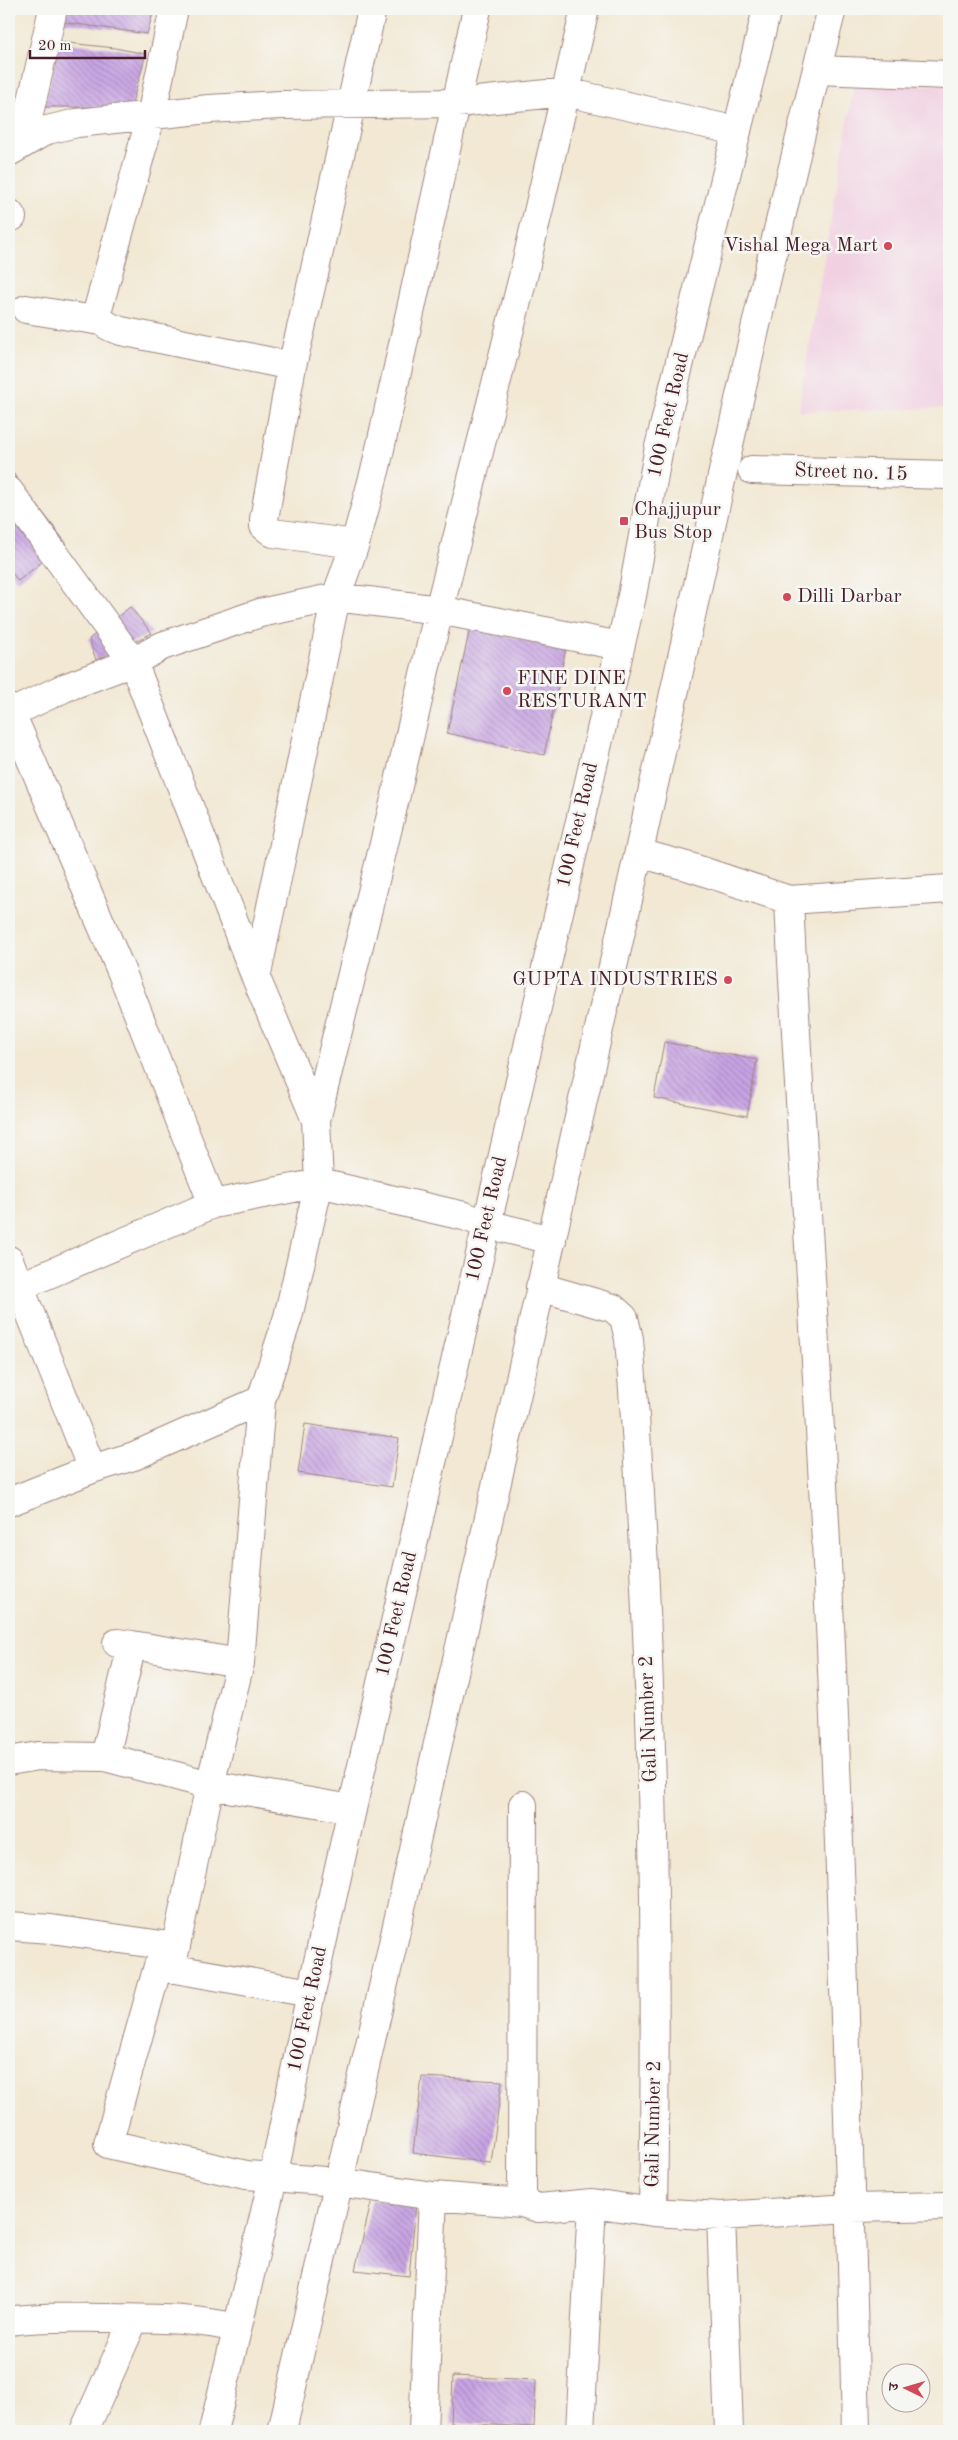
<svg xmlns="http://www.w3.org/2000/svg" width="958" height="2440" font-family="'Old Standard TT','Noto Serif Devanagari',serif">
<style>
.built{fill:#f1d0e2}
.building{fill:url(#building-back-hatch)}
.lines{fill:none;stroke-linecap:round;stroke-linejoin:round}
.street-casing{stroke:#9e847f;stroke-width:30}
.secondary-casing{stroke:#9e847f;stroke-width:30}
.street{stroke:#fff;stroke-width:28}
.secondary{stroke:#fff;stroke-width:28}
.poi-dot{fill:#d1495b;stroke:#f6f6f2;stroke-width:2}
.labels{text-anchor:middle;dominant-baseline:central;stroke-width:5;stroke-linejoin:round;paint-order:stroke}
.poi-label{font-size:20px;fill:#4a1f2b;stroke:#f6f6f2;text-anchor:start}
.street-label{font-size:20px;fill:#4a1f2b;stroke:#f6f6f2}
</style>
<defs>
<pattern id="building-back-hatch" width="6" height="6" patternUnits="userSpaceOnUse" patternTransform="scale(1.25)"><rect width="6" height="6" fill="#c8a4e4"/><path d="M-1 5l2 2M0 0l6 6M5-1l2 2" fill="none" stroke="#a485b9"/></pattern>
</defs>
<rect width="100%" height="100%" fill="#f6f6f2"/>
<filter id="ink" filterUnits="userSpaceOnUse"><feTurbulence type="fractalNoise" baseFrequency=".02" numOctaves="2"/><feDisplacementMap in="SourceGraphic" scale="10" xChannelSelector="R" yChannelSelector="G"/><feConvolveMatrix kernelMatrix="1 2 1 2 8 2 1 2 1" color-interpolation-filters="sRGB"/></filter>
<filter id="wash" filterUnits="userSpaceOnUse"><feTurbulence type="fractalNoise" baseFrequency=".0096" numOctaves="4" result="noise"/><feDisplacementMap in="SourceGraphic" scale="20" xChannelSelector="R" yChannelSelector="G"/><feGaussianBlur stdDeviation="1.12" result="paint"/><feColorMatrix in="noise" values="0 0 0 0 0 0 0 0 0 0 0 0 0 0 0 0 0 1.4 0 .05"/><feComposite in="paint" operator="in"/></filter>
<g filter="url(#wash)">
<rect width="100%" height="100%" fill="#f2e8d3"/>
<path class="built" d="M854 85H949V408L798 411Z"/>
<g id="blocks">
<path class="building" d="M64 9H154L147 34 62 22Z
M59 42 115 48 146 54 131 107H44Z
M9 468 66 543 18 581 9 569Z
M130 607 152 633 96 660 89 639Z
M470 628 566 648 544 755 447 733Z
M664 1042 757 1060 747 1116 654 1098Z
M305 1424 399 1438 392 1487 298 1473Z
M422 2077 502 2081 491 2163 413 2153Z
M372 2199 416 2204 409 2276 355 2270Z
M453 2376 536 2380 534 2427 451 2423Z"/>
</g>
</g>
<g filter="url(#ink)">
<use href="#blocks" fill-opacity="0" stroke="#9e847f" stroke-width="1"/>
<g class="lines">
<defs>
<path id="street" d="M174 9 151 116 97 313C103 325 109 327 121 331L292 366
M817 70 949 75
M22 144 53 9
M9 152 47 130 77 123 209 109 281 105 457 103 566 92 737 131
M9 213 12 217
M26 309 101 321
M752 470 949 475
M9 491 133 662 256 978
M355 544 273 533 264 526V519L292 366 314 274 372 9
M9 708 122 973 213 1204
M9 714 64 688 133 662 162 646 260 613 336 597 439 610 620 646
M639 853 690 867 789 900 949 889
M789 900C798 1095 813 1290 823 1485 840 1800 849 2116 856 2431
M316 1120 256 978 336 597 355 544 376 467 477 9
M9 1260 92 1469
M540 1287 613 1308 624 1318 629 1339C653 1629 658 1921 653 2212
M9 1291 213 1204 319 1183 464 1216 486 1224
M9 1502 92 1469 134 1456 261 1400
M132 1645 240 1663
M105 1757 132 1645 117 1643
M9 1761 38 1756 105 1757 210 1785 352 1809
M9 1926 51 1929 176 1947
M171 1969 210 1785 240 1663 261 1400 288 1317 319 1183 316 1120 395 799 439 610 523 277 585 9
M311 1993 158 1966 108 2144 246 2175 338 2182 433 2196 522 2203 539 2208 592 2203 653 2212 721 2216 851 2208 949 2206
M522 2203 523 1805
M721 2216 729 2431
M9 2321C43 2316 77 2318 111 2318 153 2319 196 2318 236 2328
M84 2431 134 2319
M423 2431 433 2196
M580 2431 592 2203"/>
<path id="secondary" d="M486 1224 552 1240
M213 2431 273 2178 311 1993 352 1809 632 596 659 447 767 9
M282 2431C398 1924 512 1417 626 909 694 609 756 307 832 9"/>
</defs>
<use href="#street" class="street-casing"/>
<use href="#secondary" class="secondary-casing"/>
<use href="#street" class="street"/>
<use href="#secondary" class="secondary"/>
</g>
</g>
<g class="poi-dot">
<circle cx="888" cy="246" r="5"/>
<rect x="619" y="516" width="10" height="10" rx="2.5"/>
<circle cx="787" cy="597" r="5"/>
<circle cx="507" cy="691" r="5"/>
<circle cx="728" cy="980" r="5"/>
</g>
<g class="labels">
<g class="poi-label">
<text x="878" y="246" text-anchor="end">Vishal Mega Mart</text>
<text x="634" y="510">Chajjupur<tspan x="634" dy="23">Bus Stop</tspan></text>
<text x="797" y="597">Dilli Darbar</text>
<text x="517" y="679">FINE DINE<tspan x="517" dy="23">RESTURANT</tspan></text>
<text x="718" y="980" text-anchor="end">GUPTA INDUSTRIES</text>
</g>
<g class="street-label">
<text transform="translate(669 415) rotate(-77)">100 Feet Road</text>
<text transform="translate(851 473) rotate(2)">Street no. 15</text>
<text transform="translate(578 825) rotate(-77)">100 Feet Road</text>
<text transform="translate(487 1219) rotate(-77)">100 Feet Road</text>
<text transform="translate(397 1614) rotate(-77)">100 Feet Road</text>
<text transform="translate(649 1719) rotate(-92)">Gali Number 2</text>
<text transform="translate(308 2009) rotate(-78)">100 Feet Road</text>
<text transform="translate(654 2124) rotate(-89)">Gali Number 2</text>
</g>
</g>
<rect width="958" height="2440" fill="none" stroke="#f6f6f2" stroke-width="30"/>
<g transform="translate(906 2388) rotate(275)"><circle r="24" fill="#f6f6f2" stroke="#b1a0a2"/>
<path d="M0-4L9 19L0 12L-9 19Z" fill="#d1495b"/>
<text y="-8" font-size="14" font-weight="bold" text-anchor="middle" fill="#4a1f2b">उ</text>
</g>
<path d="M30 50v8h115v-8" fill="none" stroke="#4a1f2b" stroke-width="2.5"/>
<text x="38" y="50" font-size="15" fill="#4a1f2b" stroke="#f6f6f2" stroke-width="4" paint-order="stroke">20 m</text>
</svg>
